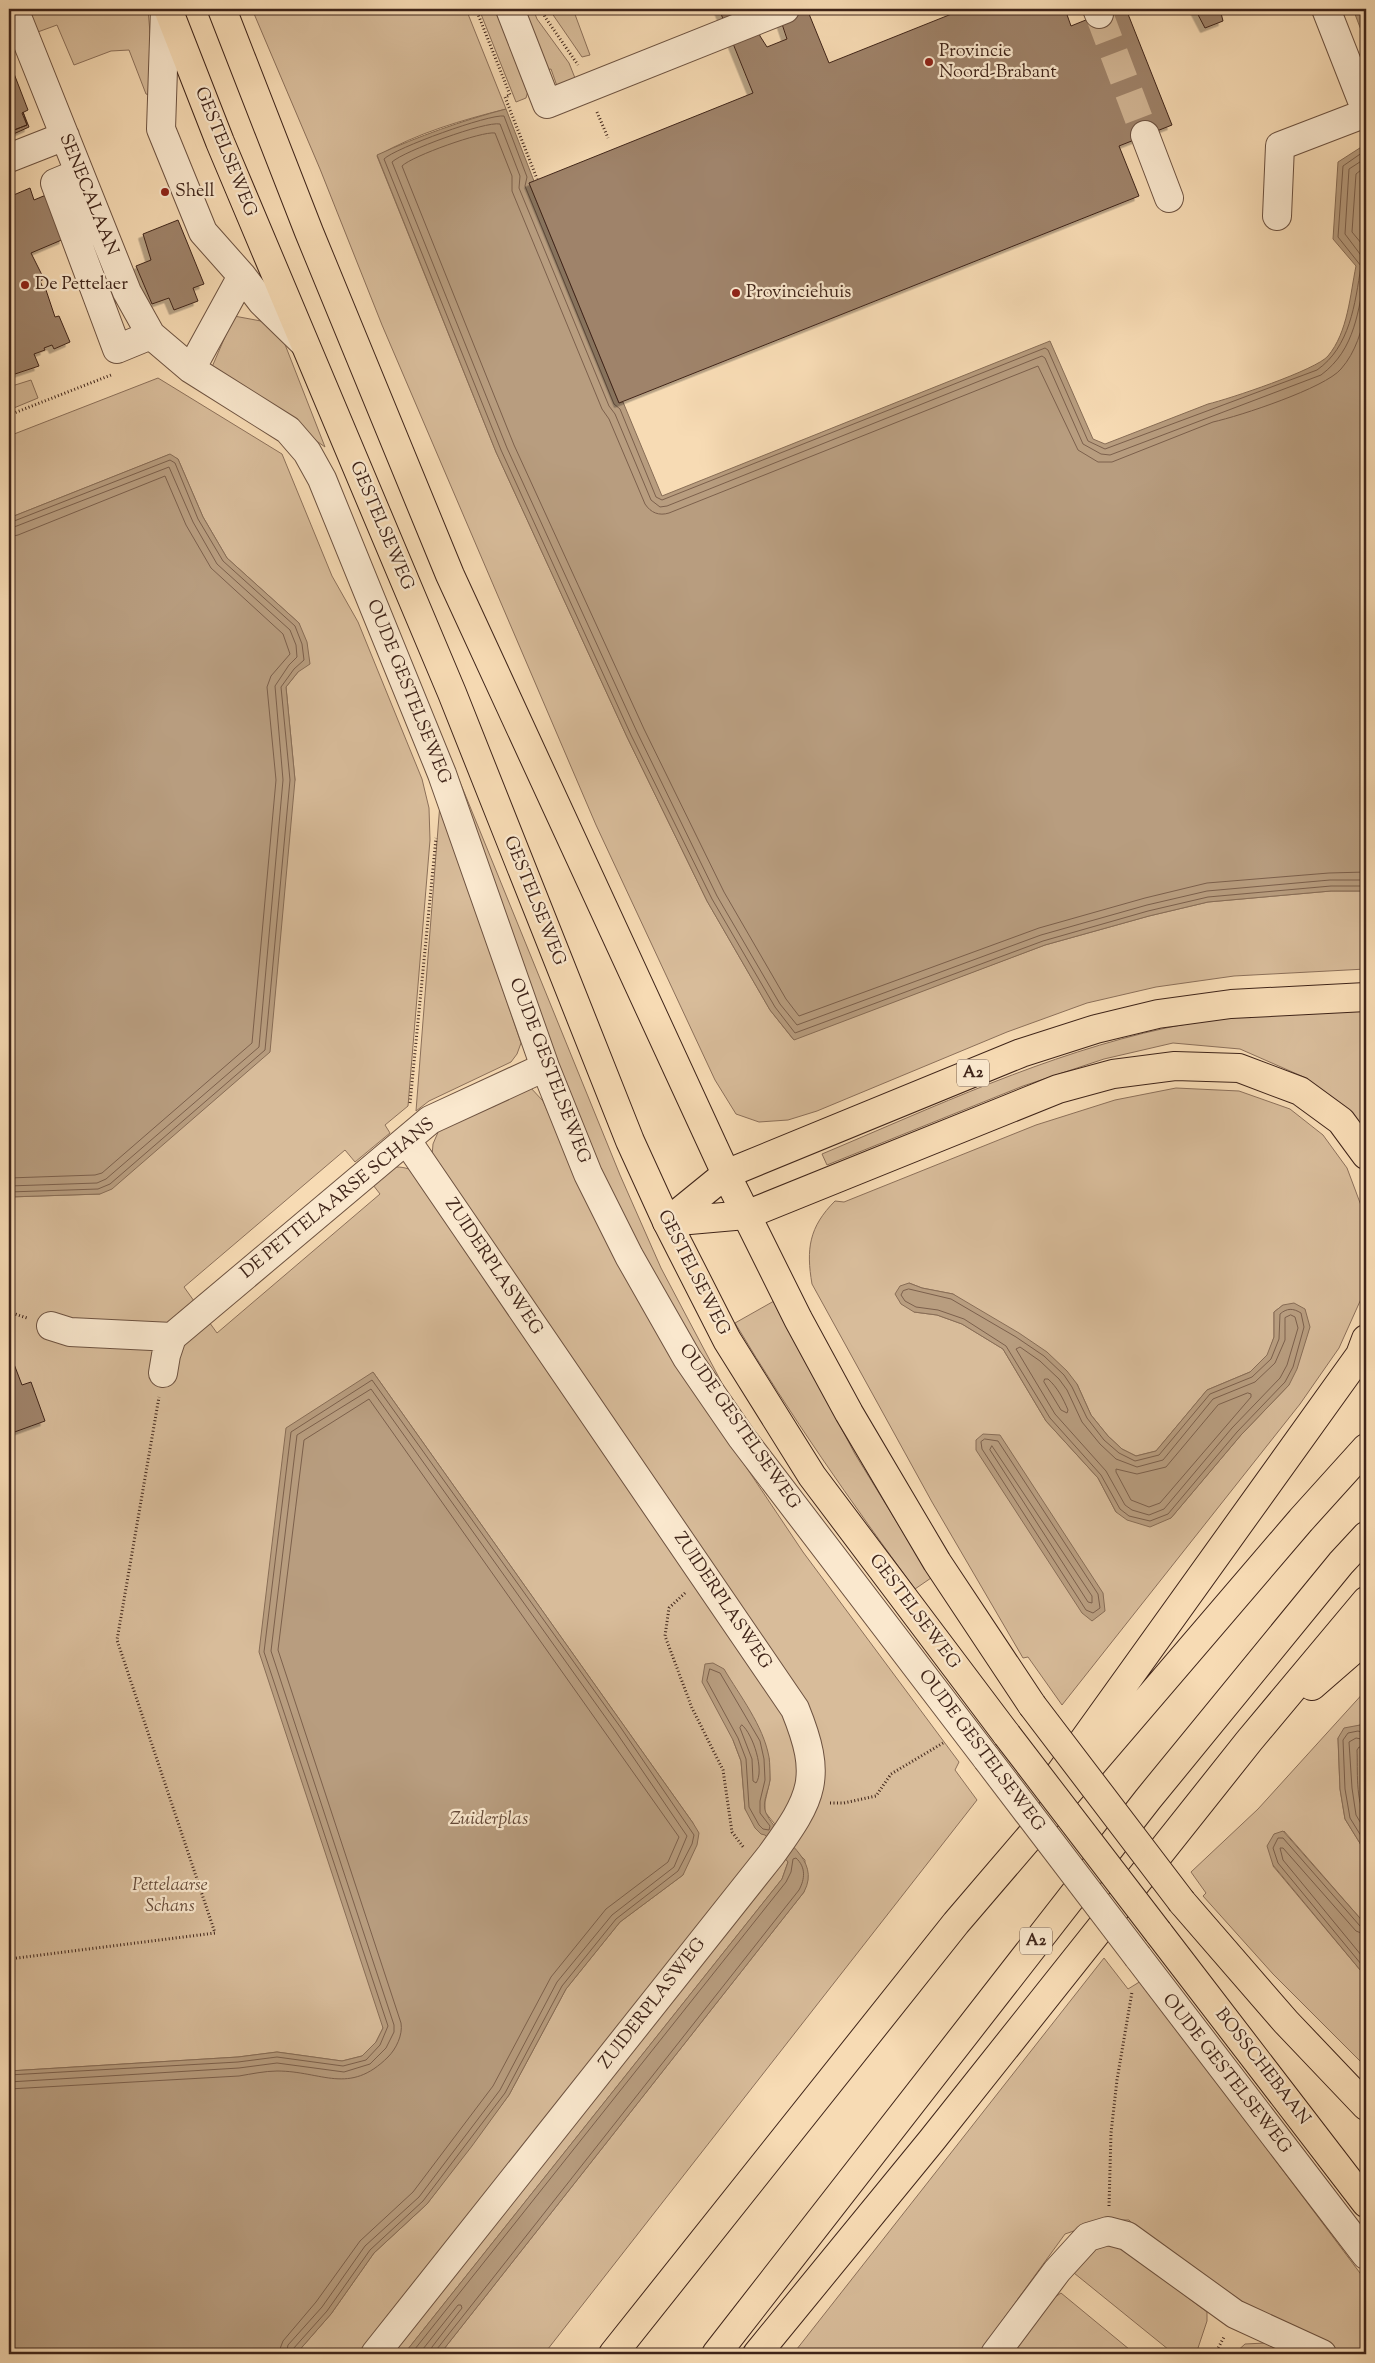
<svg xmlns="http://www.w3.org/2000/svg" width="1375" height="2363" font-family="'Sorts Mill Goudy',serif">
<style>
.green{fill:#d8bc9a;stroke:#8c705a;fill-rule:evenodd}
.water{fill:#b89d7f;stroke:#886d56}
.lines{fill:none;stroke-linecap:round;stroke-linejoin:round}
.shore{stroke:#7c604c;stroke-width:1}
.building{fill:#9f836a;stroke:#3f2419;filter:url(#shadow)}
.minor-tunnel{stroke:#d2b695;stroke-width:28;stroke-dasharray:28 14;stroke-linecap:butt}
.minor-casing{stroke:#6d5240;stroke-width:30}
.major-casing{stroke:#3f2419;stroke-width:30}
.highway-casing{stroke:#3f2419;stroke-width:30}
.path{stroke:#3f2419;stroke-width:3;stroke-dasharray:1 2.5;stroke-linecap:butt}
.minor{stroke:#fae8ce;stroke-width:28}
.major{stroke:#f7dbb4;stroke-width:28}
.highway{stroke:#f7dbb4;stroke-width:28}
.minor-bridge-casing{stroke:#6d5240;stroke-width:30;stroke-linecap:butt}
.major-bridge-casing{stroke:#3f2419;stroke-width:30;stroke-linecap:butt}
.minor-bridge{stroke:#fae8ce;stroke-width:28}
.major-bridge{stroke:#f7dbb4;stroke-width:28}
.poi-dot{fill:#8f2418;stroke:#fae8ce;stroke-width:2}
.labels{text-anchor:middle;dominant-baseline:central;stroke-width:4.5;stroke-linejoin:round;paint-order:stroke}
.shield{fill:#fae8ce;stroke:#775f4f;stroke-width:1}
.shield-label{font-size:16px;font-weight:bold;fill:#3f2419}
.poi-label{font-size:18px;fill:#3f2419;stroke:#fae8ce;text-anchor:start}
.street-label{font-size:18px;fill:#3f2419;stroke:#fae8ce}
.park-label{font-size:18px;font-style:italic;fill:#654a39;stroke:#fae8ce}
.water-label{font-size:19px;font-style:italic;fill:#634838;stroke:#fae8ce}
</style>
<defs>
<filter id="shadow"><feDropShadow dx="-4.5" dy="4.5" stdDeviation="0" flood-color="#0004"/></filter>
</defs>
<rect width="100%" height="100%" fill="#f7dbb4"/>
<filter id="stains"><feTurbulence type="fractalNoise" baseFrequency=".004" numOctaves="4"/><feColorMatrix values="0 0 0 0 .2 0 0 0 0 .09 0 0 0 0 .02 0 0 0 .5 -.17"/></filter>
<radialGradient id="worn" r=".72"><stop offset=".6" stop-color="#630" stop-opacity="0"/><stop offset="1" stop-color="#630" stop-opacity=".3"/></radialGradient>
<path class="green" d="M26 9H148L150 33 160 72 155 97 146 94 129 50 111 51 74 65 57 25 35 33Z
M252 9H466L506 109C462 120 417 133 377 156L496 452 627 737 707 901 770 1010 793 1039 1045 945 1149 916 1208 902 1331 891H1366V969L1234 976 1156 987 1087 1003 1007 1032 817 1111 788 1120 759 1122 736 1114 715 1080 596 825 382 325 320 169Z
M479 9H496L528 91 526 98 516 102Z
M522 9H533L537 19 569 63 579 88 558 89 551 69 546 70Z
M549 9H573L590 55 582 57Z
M234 316 277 324 325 447 212 367Z
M158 378 282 454 332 576 358 622 422 779 429 808 430 840 408 1106 385 1125 390 1133 355 1162 345 1150 184 1287 217 1333 380 1194 370 1181C386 1169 392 1163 412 1170L800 1739C804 1779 800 1795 778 1828L765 1812V1802L770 1780 769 1758 733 1740 741 1761 745 1809 771 1840 365 2354H296L331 2314 374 2253 427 2204 509 2095 566 1989 620 1922 683 1875 693 1823 373 1372 383 2028 376 2042 362 2056 342 2061 277 2052 238 2057 9 2071V1197L100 1194 295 780 286 687 298 672 299 623 227 558 203 517 178 459 168 455 9 518V436Z
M31 380 38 398 9 410V392L14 390 12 386Z
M449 755 620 1175 661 1268 742 1421 693 1355 610 1202 448 769Z
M440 803 521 1043 517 1054 511 1062 429 1101 416 1111Z
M1366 1010V1138L1348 1113 1306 1078 1240 1049 1173 1043 1104 1059 1023 1086 827 1165 822 1154C934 1107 1046 1054 1166 1028 1232 1014 1299 1013 1366 1010Z
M529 1086 543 1101 577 1177 732 1446 803 1552 959 1762 955 1770 977 1800 544 2354H440L804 1892 805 1860 791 1846 817 1770 432 1156 433 1144 439 1130Z
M1176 1088 1239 1091 1290 1109 1323 1135 1347 1168 1362 1208 1366 1239V1268L1361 1299 1339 1348 1300 1404 1062 1705 1028 1657 1023 1658 932 1502 812 1284C806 1249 809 1227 835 1201L844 1202 1036 1125 1115 1100ZM909 1283 922 1288 953 1294 1077 1384 1091 1415 1108 1436 1122 1449 1136 1456 1156 1451 1207 1390 1250 1372 1268 1355 1274 1337V1312L1283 1305 1289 1385 1241 1435 1171 1518 1116 1512 1098 1478 1046 1421 1003 1349 962 1324 937 1315 914 1312Z
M774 1301 855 1454 931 1578 915 1589C851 1502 790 1415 735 1323Z
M1366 1690V1731L1360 1725 1338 1738 1340 1789 1345 1819 1366 1853V1925L1284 1831 1273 1866 1366 1977V2067L1273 1974 1203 1896 1206 1893 1191 1872 1258 1809Z
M783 1856 788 1862 782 1879 404 2354H386Z
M1104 1958 1128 1989 1141 1981 1366 2281V2354H1342L1288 2329 1217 2288 1153 2245 1129 2220H1106L1065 2234 978 2354H793Z
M1114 2242 1207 2312V2321L1196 2354H1174L1074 2273 1090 2248Z
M1061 2293 1135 2354H1012L1055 2297Z
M1265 2343 1285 2354H1234L1245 2344Z"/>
<path class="water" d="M1353 9H1366V43Z
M506 109 534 181 529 183 619 403 623 402 662 496 1050 341 1093 439 1105 444 1208 404C1229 399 1316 370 1328 356 1348 332 1350 295 1356 266L1333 239 1338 162 1366 144V891H1331L1208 902 1149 916 1045 945 794 1040 770 1010 707 901 627 737 496 452 377 155C419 136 461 121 506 109Z
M170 454 178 459 203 517 227 558 299 623 307 642 310 664 298 672 286 687 295 780 270 1052 112 1189 100 1194 9 1197V518Z
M909 1283 922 1288 953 1294 1019 1333 1047 1352 1067 1371 1077 1384 1091 1415 1108 1436 1122 1449 1136 1456 1156 1451 1207 1390 1250 1372 1267 1355 1274 1337V1312L1283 1305 1294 1303 1305 1309 1310 1327 1297 1369 1289 1385 1241 1435 1171 1518 1150 1527 1127 1520 1116 1512 1098 1478 1046 1421 1003 1349 962 1324 937 1315 914 1312 901 1304 895 1294 900 1286Z
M373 1372 693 1823 699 1833 697 1845 683 1875 620 1922 566 1989 509 2095 472 2146 427 2204 374 2253 331 2314 296 2354H9V2071L238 2057 277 2052 342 2061 362 2056 376 2042 383 2028 259 1652 286 1428Z
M983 1434 1000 1435 1103 1593 1105 1611 1092 1621 1082 1613 976 1450V1440Z
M713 1663 724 1669C740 1696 763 1725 769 1757 770 1764 770 1772 770 1780 769 1790 761 1803 766 1813 779 1841 822 1858 804 1892L440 2354H404L782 1879 788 1862 765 1835 761 1834 755 1828 745 1809 741 1761 733 1740 702 1682 705 1664Z
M1360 1725 1366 1731V1853L1345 1819 1340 1789 1338 1738 1344 1728Z
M1283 1831 1366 1925V1977L1273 1865 1267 1846 1274 1834Z"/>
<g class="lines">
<path class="shore" d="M1366 150 1343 166 1338 237 1361 266C1355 304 1350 347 1317 370L1105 449 1088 441 1048 350 1045 348 662 500 656 497 620 409 614 404 525 186 527 177 504 116C489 114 395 148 384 159L501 450 631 735 712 899 775 1007 795 1033 1043 941 1148 911 1208 897 1331 886H1366
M1366 158 1349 169 1345 234 1366 262
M1366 166 1356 174 1352 232 1366 249
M1366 271C1358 310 1356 349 1321 375L1110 455 1101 454 1083 444 1045 358 1042 356 667 506 660 507 651 500 615 414 609 406 519 188 520 176 500 124C485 121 404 151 392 162L507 448 637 732 717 896 780 1004 797 1025 1041 935 1147 905 1207 891 1330 880H1366
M1366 309C1362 330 1356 352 1341 369 1325 388 1240 416 1213 422L1112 462H1098L1078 450 1038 366 669 513C659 516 651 513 645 504L609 419 602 409 512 191V176L495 133C482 131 412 156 402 166L514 445 644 729 724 892 786 999 799 1016 1039 928 1145 898 1207 883 1329 873 1366 872
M9 523 170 460 175 463 198 519 223 561 295 626 302 644 304 660 294 669 281 687 290 780 265 1050 110 1184 98 1189 9 1192
M9 529 169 467 193 522 217 564 290 630 296 645 297 657 289 665 275 686 283 780 259 1047 106 1179 97 1183 9 1186
M9 537 18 535 165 476 186 525 211 568 283 634 290 654 271 676 267 687 276 780 252 1043 102 1173 95 1175 9 1178
M909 1289 951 1299 1016 1337 1044 1356 1064 1375 1072 1387 1087 1418 1104 1440 1119 1453 1135 1461 1159 1455 1210 1394 1252 1377 1271 1359 1279 1339 1280 1314C1287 1308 1293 1308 1301 1313L1304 1327 1293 1367 1285 1382 1237 1432 1168 1514 1150 1521 1129 1516 1120 1509 1101 1475 1050 1418 1006 1346 964 1319 938 1310 916 1307 905 1301 901 1295 903 1291Z
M1291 1315 1295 1317 1298 1328 1287 1365 1280 1378 1232 1428 1164 1509 1149 1515 1132 1510 1125 1505 1106 1471 1055 1414 1016 1349 1020 1347 1040 1361 1059 1379 1067 1390 1082 1422 1100 1444 1116 1459 1137 1467 1163 1460 1213 1399 1255 1382 1275 1363 1285 1340V1318Z
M1045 1379H1048C1057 1387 1063 1398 1068 1410L1067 1413 1061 1410 1044 1382Z
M1248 1393 1251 1394V1397L1160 1503 1149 1507 1131 1500 1116 1472V1469L1137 1474 1166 1467 1218 1405Z
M985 1439 998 1441 1098 1594 1100 1608 1093 1613 1086 1610 982 1449 981 1442Z
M992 1446 1092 1596V1603L1088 1602 990 1450Z
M710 1669 720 1673 760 1741 764 1759 765 1780 760 1801V1813L770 1826 769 1830 763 1829 759 1825 749 1807 746 1759 738 1738 707 1681Z
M742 1725C753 1734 765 1771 756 1783L753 1781 752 1759 740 1728Z
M1366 1734 1358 1731 1348 1733 1343 1740 1345 1789 1350 1818 1366 1844
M1366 1740 1356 1738 1349 1742 1352 1788 1356 1815 1366 1832
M1366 1748 1359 1747 1357 1750C1358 1770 1355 1800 1366 1818
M1366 1928 1360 1926 1283 1838H1278L1273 1848 1278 1863 1366 1970
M1366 1935 1356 1931 1283 1848H1280L1283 1860 1366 1961
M9 2075 238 2062 277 2057 343 2066 366 2060 380 2045 388 2026 264 1652 291 1432 372 1380 621 1728 694 1835 692 1844 678 1871 616 1919 562 1986 505 2093 423 2201 370 2250 327 2311 293 2349 292 2354
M9 2082 239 2068 277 2063 344 2072 370 2064 386 2048 394 2032V2025L271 1651 297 1435 371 1389 616 1732 687 1836 674 1867 612 1915 557 1982 500 2090 419 2197 365 2246 322 2307 288 2345 286 2354
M9 2089 239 2076C251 2074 265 2071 277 2071 322 2071 349 2096 388 2057 396 2049 403 2035 401 2023L278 1650 304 1440 369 1399 679 1837 668 1862 606 1909 551 1977 493 2086 413 2192 360 2241 316 2302 283 2341 278 2354
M411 2354 786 1882 791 1872 793 1859 796 1858C806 1867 805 1879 799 1890L437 2349 436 2354
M419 2354 458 2305H461L462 2308 432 2347 430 2354"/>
</g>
<path class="building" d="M719 9H751L760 36 767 47 787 39 777 9H807L829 63 964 9H1065L1071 26 1113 9H1126L1172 125 1119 146 1139 196 619 403 529 183 753 93Z
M1195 9H1220L1223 21 1205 28Z
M13 71 28 110 22 113 27 125 9 132V72Z
M23 112 29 127 9 136V132L27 125Z
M30 188 34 200 46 195 64 239 31 253 44 279 40 281 44 290H46L55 317 59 316 70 342 54 349 52 345 44 348 45 350 34 354 39 366 9 376V197Z
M178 220 204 284 193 288 198 301 174 310 169 298 152 304 136 266 151 260 143 234Z
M9 1351 22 1385 31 1382 45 1421 9 1434Z"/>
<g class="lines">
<path class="minor-tunnel" d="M1099 14 1145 135"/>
<defs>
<path id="minor" d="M14 9 127 292 151 335 191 369 288 430 307 452 322 479 442 774 545 1067 588 1174 629 1256 687 1358 742 1438 987 1759
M165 9 161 129 203 232 242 276 262 302 304 343
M510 9 547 104 785 9
M1097 9 1099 14
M1326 9 1366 111
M1145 135 1169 198
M9 158 65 136
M79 173 55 183 117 349 151 335
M1277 216 1280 146 1366 113
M191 369 242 276
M51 1326 70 1332 172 1337
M163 1373 166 1355 172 1337 430 1120 545 1067
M1138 1957 1366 2255
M375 2354 771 1855C813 1797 823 1778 795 1709L407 1141
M995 2354 1057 2271 1088 2237 1108 2231 1127 2236 1235 2314 1322 2354"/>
<path id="major" d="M168 9 220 142 452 693 630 1141 667 1222 727 1340 812 1476 1007 1735
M222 9 309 232 450 575 726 1174 798 1319 849 1413 937 1562 1032 1705
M1182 1902 1286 2022 1366 2106
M1158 1932 1366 2203"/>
<path id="highway" d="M667 1222 746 1215 1058 1089 1113 1074 1175 1066 1239 1068 1300 1091 1341 1121 1366 1155
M667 1222 726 1174 1021 1053 1096 1029 1158 1014 1231 1004 1366 997
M1312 1686 1366 1639
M1058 1776 1360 1355 1366 1339
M613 2354 956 1923 1301 1520 1366 1448
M716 2354 1148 1799 1341 1563 1366 1536
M757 2354 932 2140 1249 1741 1366 1601"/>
</defs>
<use href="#minor" class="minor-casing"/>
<use href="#major" class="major-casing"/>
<use href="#highway" class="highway-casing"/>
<path class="path" d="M476 9 510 95 505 97 537 179
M542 9 545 17 578 65
M597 112 608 138
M9 415 111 375
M410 1103 436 838
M9 1312 27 1318
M685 1593 669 1608 665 1636 692 1708 723 1770 732 1832 744 1848
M830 1803H844L876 1796 891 1774 943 1743
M9 1959 215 1933 117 1640 159 1397
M1109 2206 1111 2133 1117 2080 1132 1992
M1215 2354 1224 2337"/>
<use href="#minor" class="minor"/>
<use href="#major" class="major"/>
<use href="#highway" class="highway"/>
<defs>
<path id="minor-bridge" d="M987 1759 1138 1957"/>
<path id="major-bridge" d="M1032 1705 1182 1902
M1007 1735 1158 1932"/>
</defs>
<use href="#minor-bridge" class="minor-bridge-casing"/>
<use href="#major-bridge" class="major-bridge-casing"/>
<use href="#minor-bridge" class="minor-bridge"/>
<use href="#major-bridge" class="major-bridge"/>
</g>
<g class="poi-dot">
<circle cx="929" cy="62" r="5"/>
<circle cx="165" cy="192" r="5"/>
<circle cx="25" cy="285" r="5"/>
<circle cx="736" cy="293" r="5"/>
</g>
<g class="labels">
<g class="shield">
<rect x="957" y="1059.5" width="32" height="27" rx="4"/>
<rect x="1020" y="1927.5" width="32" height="27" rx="4"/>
</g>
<g class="shield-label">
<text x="973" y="1073">A2</text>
<text x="1036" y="1941">A2</text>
</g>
<g class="poi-label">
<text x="939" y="52">Provincie<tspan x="939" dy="21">Noord-Brabant</tspan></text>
<text x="175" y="192">Shell</text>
<text x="35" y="285">De Pettelaer</text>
<text x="746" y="293">Provinciehuis</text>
</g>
<g class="street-label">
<text transform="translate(225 152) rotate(68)">GESTELSEWEG</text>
<text transform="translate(88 195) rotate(68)">SENECALAAN</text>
<text transform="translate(381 526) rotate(67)">GESTELSEWEG</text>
<text transform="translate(408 692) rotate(68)">OUDE GESTELSEWEG</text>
<text transform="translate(534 901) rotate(68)">GESTELSEWEG</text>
<text transform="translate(549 1071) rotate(69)">OUDE GESTELSEWEG</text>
<text transform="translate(338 1199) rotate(-39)">DE PETTELAARSE SCHANS</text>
<text transform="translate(493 1267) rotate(56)">ZUIDERPLASWEG</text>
<text transform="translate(693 1273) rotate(63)">GESTELSEWEG</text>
<text transform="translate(739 1427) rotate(55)">OUDE GESTELSEWEG</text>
<text transform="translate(722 1601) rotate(56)">ZUIDERPLASWEG</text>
<text transform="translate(914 1612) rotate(53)">GESTELSEWEG</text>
<text transform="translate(981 1751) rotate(53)">OUDE GESTELSEWEG</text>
<text transform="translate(653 2004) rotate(-52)">ZUIDERPLASWEG</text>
<text transform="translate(1262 2067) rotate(52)">BOSSCHEBAAN</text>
<text transform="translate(1226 2074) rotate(52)">OUDE GESTELSEWEG</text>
</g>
<g class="park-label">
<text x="170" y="1886">Pettelaarse<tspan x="170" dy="21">Schans</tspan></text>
</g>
<g class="water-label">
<text x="489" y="1819">Zuiderplas</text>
</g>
</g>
<rect width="1375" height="2363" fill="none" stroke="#f7dbb4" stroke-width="30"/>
<rect x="10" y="10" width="1355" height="2343" fill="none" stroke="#3f2419" stroke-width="2.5"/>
<rect x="15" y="15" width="1345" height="2333" fill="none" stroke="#3f2419"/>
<rect width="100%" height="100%" filter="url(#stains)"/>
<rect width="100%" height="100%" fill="url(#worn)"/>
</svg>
